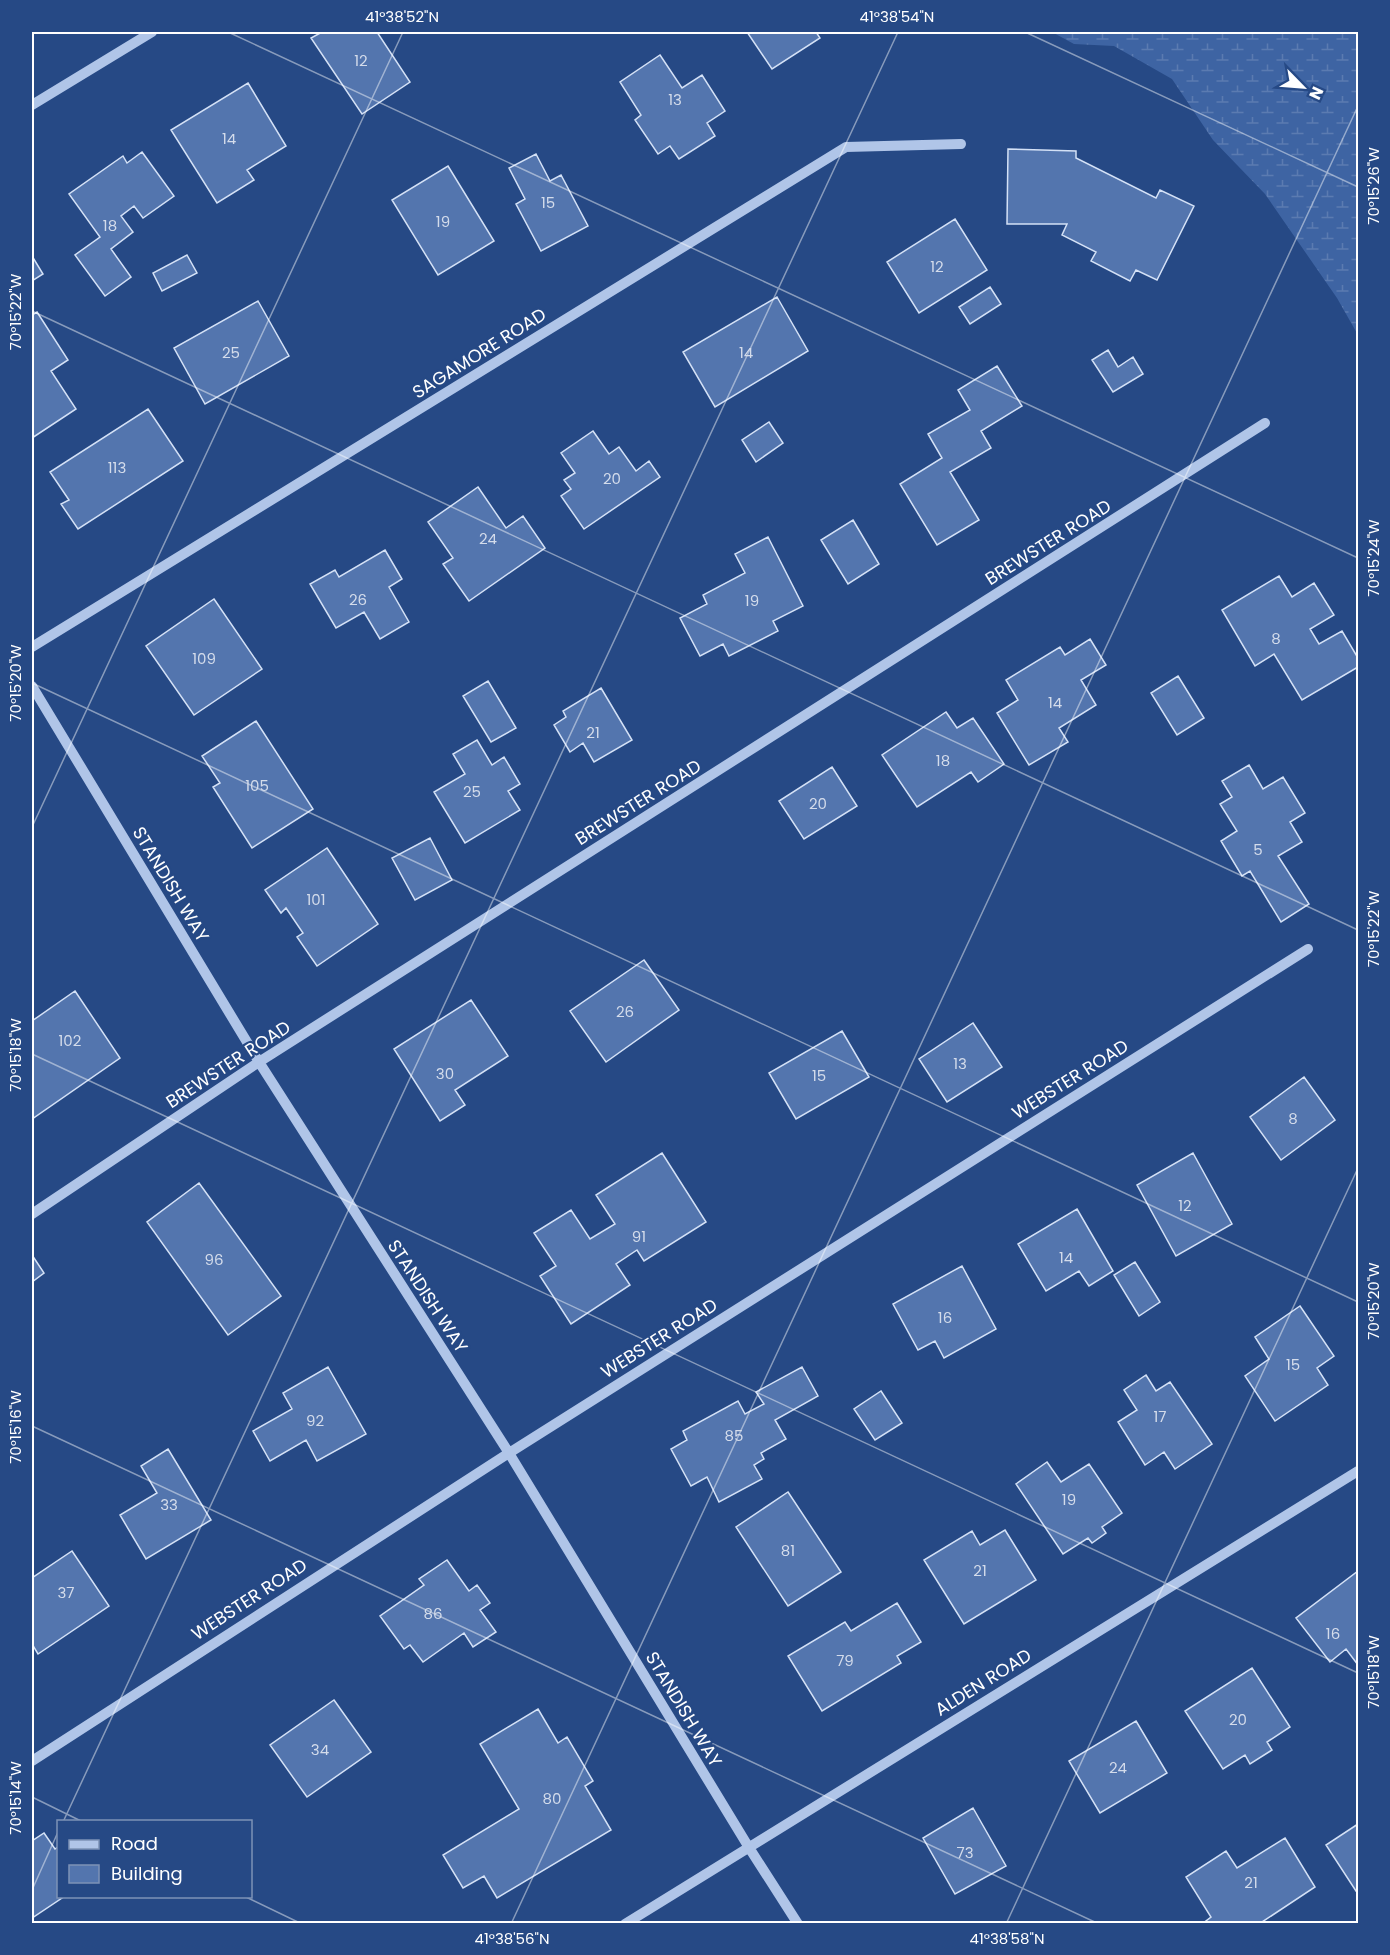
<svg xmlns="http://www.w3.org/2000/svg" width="1390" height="1955" font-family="Poppins,sans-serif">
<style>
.wetland{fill:url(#wetland-marsh)}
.building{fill:#5375ae;stroke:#d4e1f6;stroke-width:1.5}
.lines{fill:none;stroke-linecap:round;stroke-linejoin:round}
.minor{stroke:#b0c5e8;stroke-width:10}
.ticks{fill:none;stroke:#fff;stroke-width:1.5;stroke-opacity:0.45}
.labels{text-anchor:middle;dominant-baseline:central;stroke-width:4.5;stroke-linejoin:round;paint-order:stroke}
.number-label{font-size:15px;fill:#d4dceb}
.street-label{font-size:18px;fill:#fff;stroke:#264985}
.neatline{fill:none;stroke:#fff;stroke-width:2}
.ticks-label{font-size:15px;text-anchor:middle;fill:#fff}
</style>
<defs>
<pattern id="wetland-marsh" width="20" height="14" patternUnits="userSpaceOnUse" patternTransform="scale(1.5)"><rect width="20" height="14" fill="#3e64a3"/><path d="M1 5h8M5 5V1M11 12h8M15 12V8" fill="none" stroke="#5b7bb1"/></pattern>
</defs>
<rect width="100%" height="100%" fill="#264985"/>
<path class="wetland" d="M1052 32H1358V335L1337 298 1265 194 1213 140 1172 79 1114 46 1074 44Z"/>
<path class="building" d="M322 32H377L410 82 362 114 311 38Z
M747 32H816L820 38 772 69Z
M660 55 682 88 702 75 725 111 707 123 715 136 679 159 670 146 658 154 635 120 641 115 620 82Z
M248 83 286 146 247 170 254 180 217 203 171 130Z
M1008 149 1076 151V158L1156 198 1160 190 1194 206 1157 280 1136 270 1130 281 1091 261 1096 252 1062 235 1067 224H1007Z
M142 152 174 196 143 218 134 206 121 216 133 232 111 249 131 277 105 296 75 255 100 237 69 194 123 156 127 163Z
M536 154 550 181 561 175 588 226 541 251 516 204 525 199 509 168Z
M448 166 494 241 438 275 392 200Z
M955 219 987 270 919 313 887 262Z
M187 255 197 273 162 291 153 273Z
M32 256 43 274 32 281Z
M990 287 1001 304 970 324 959 307Z
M777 297 808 351 715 407 683 352Z
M258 301 289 356 205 404 174 348Z
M37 312 68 360 51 371 76 409 32 438V315Z
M1108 350 1118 367 1133 357 1143 374 1113 392 1092 360Z
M997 366 1022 406 981 431 991 448 950 472 979 520 937 545 900 484 942 458 928 434 970 410 958 390Z
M148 409 183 461 78 529 61 504 69 500 50 472Z
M769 422 783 443 756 462 742 440Z
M593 431 609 454 619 447 636 471 649 461 660 477 584 529 561 496 571 489 564 480 575 473 561 453Z
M478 487 506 528 523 516 545 548 469 601 443 564 453 558 428 522Z
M853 520 879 564 848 584 821 540Z
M768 537 803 606 773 621 778 631 729 656 723 644 700 656 680 618 707 604 703 595 745 573 735 554Z
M385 550 402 579 389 587 409 622 380 639 364 612 336 628 310 584 335 570 339 577Z
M1279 576 1292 597 1314 583 1334 615 1310 629 1319 644 1342 631 1358 658V667L1302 700 1274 654 1255 666 1222 610Z
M214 599 262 669 194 715 146 646Z
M1090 639 1106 665 1081 680 1096 705 1059 728 1068 742 1029 765 997 713 1018 700 1006 680 1060 647 1065 655Z
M1178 676 1204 718 1177 735 1151 693Z
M488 681 516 728 491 742 463 696Z
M601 688 632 740 594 762 583 743 570 752 554 725 566 717 563 711Z
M946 712 957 728 973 718 1004 764 978 782 971 772 917 807 882 755Z
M256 721 313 809 252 848 213 787 220 783 202 756Z
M477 740 492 765 504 757 520 784 508 791 520 810 465 843 434 792 465 774 453 754Z
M1249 765 1263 789 1283 777 1305 813 1290 822 1302 842 1278 856 1309 904 1281 922 1250 871 1242 876 1221 841 1237 831 1220 804 1232 797 1222 781Z
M832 767 857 806 804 839 779 801Z
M430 838 452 880 415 900 392 858Z
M327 848 378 924 317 966 297 937 303 933 286 908 281 913 265 890Z
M644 960 679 1010 606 1062 570 1011Z
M75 991 120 1058 32 1119V1021Z
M471 1000 508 1056 455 1090 465 1105 440 1121 394 1049Z
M973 1023 1002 1067 947 1102 919 1059Z
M842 1031 869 1077 796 1119 769 1073Z
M1304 1077 1335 1120 1281 1160 1250 1117Z
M662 1153 706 1222 644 1261 637 1250 616 1264 630 1285 571 1324 540 1276 556 1266 534 1233 571 1210 590 1239 615 1224 596 1195Z
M1193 1153 1232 1224 1176 1256 1137 1185Z
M199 1183 281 1296 228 1335 147 1222Z
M1077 1209 1113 1271 1089 1286 1079 1271 1046 1291 1018 1244Z
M32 1255 44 1273 32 1282Z
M1135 1262 1160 1302 1139 1316 1114 1275Z
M962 1266 996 1329 944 1358 935 1341 918 1350 893 1304Z
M1300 1306 1334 1356 1317 1368 1328 1385 1275 1421 1245 1376 1269 1359 1255 1337Z
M328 1367 366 1434 317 1461 306 1440 270 1461 253 1431 292 1409 283 1393Z
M802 1367 818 1396 775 1420 786 1439 761 1453 764 1459 754 1465 762 1479 719 1502 707 1477 691 1486 671 1449 687 1440 683 1431 738 1401 745 1414 764 1404 756 1392Z
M1146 1375 1156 1391 1170 1382 1212 1444 1175 1469 1164 1452 1145 1465 1118 1422 1137 1410 1124 1390Z
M881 1391 902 1423 875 1440 854 1409Z
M168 1449 211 1520 146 1559 120 1515 157 1493 141 1466Z
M1047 1462 1061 1482 1089 1464 1122 1513 1102 1527 1106 1533 1092 1543 1088 1538 1063 1554 1016 1484Z
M788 1492 841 1572 788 1606 736 1527Z
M1005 1530 1036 1580 964 1624 924 1560 972 1531 980 1545Z
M72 1551 109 1606 38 1654 32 1644V1578Z
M447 1560 469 1591 477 1585 490 1603 480 1610 496 1632 473 1647 464 1633 423 1662 410 1645 404 1649 380 1616 424 1585 419 1579Z
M1358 1571V1665L1346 1649 1330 1662 1296 1618Z
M897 1603 921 1642 897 1656 901 1663 822 1711 788 1656 845 1622 851 1631Z
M1252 1668 1290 1727 1267 1742 1272 1750 1250 1764 1245 1755 1223 1769 1185 1711Z
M334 1700 371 1752 307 1797 270 1745Z
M538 1709 558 1743 567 1737 593 1781 585 1786 611 1830 497 1898 484 1876 463 1888 443 1855 519 1809 480 1744Z
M1136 1721 1167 1773 1100 1813 1069 1761Z
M973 1808 1006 1866 955 1894 923 1838Z
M1358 1824V1890L1356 1891 1326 1845Z
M44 1833 55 1849 58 1847V1896H65L32 1918V1841Z
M1285 1838 1315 1887 1259 1924H1202L1211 1917 1186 1877 1226 1851 1237 1868Z"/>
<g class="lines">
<path class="minor" d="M32 105 152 32
M32 647 846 147 961 144
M32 686 259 1062 509 1453 748 1846 798 1924
M32 1214 259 1062 1265 423
M32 1761 509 1453 1308 949
M625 1924 1358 1471"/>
</g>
<path class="ticks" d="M228 32 1358 558M1025 32 1358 187M32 311 1358 930M32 683 1358 1302M32 827 403 32M32 1054 1358 1673M32 1426 1099 1924M32 1797 83 1822M63 1822 898 32M32 1890 58 1832M244 1896 302 1924M511 1924 1358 106M1006 1924 1358 1168"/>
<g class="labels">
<g class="number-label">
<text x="361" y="60">12</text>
<text x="675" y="99">13</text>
<text x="229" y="138">14</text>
<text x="548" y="202">15</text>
<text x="443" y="221">19</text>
<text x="110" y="225">18</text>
<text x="937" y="266">12</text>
<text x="231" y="352">25</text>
<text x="746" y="352">14</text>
<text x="117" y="467">113</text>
<text x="612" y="478">20</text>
<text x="488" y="538">24</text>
<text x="358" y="599">26</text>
<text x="752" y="600">19</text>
<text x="1276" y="638">8</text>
<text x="204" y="658">109</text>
<text x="1055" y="702">14</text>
<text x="593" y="732">21</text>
<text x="943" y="760">18</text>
<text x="257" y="785">105</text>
<text x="472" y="791">25</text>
<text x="818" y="803">20</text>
<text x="1258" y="849">5</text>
<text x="316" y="899">101</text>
<text x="625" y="1011">26</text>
<text x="70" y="1040">102</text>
<text x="960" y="1063">13</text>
<text x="445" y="1073">30</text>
<text x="819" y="1075">15</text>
<text x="1293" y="1118">8</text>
<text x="1185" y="1205">12</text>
<text x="639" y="1236">91</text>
<text x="1066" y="1257">14</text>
<text x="214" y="1259">96</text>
<text x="945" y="1317">16</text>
<text x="1293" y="1364">15</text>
<text x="1160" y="1416">17</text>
<text x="315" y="1420">92</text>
<text x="734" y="1435">85</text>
<text x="1069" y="1499">19</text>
<text x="169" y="1504">33</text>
<text x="788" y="1550">81</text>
<text x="980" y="1570">21</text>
<text x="66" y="1592">37</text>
<text x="433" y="1613">86</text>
<text x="1333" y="1633">16</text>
<text x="845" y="1660">79</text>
<text x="1238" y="1719">20</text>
<text x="320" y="1749">34</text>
<text x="1118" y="1767">24</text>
<text x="552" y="1798">80</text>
<text x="965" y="1852">73</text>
<text x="1251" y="1882">21</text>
</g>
<g class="street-label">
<text transform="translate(479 353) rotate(-32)">SAGAMORE ROAD</text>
<text transform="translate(1048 542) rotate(-32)">BREWSTER ROAD</text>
<text transform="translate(638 802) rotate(-32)">BREWSTER ROAD</text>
<text transform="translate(171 884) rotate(59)">STANDISH WAY</text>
<text transform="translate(228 1064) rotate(-33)">BREWSTER ROAD</text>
<text transform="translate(1070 1079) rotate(-32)">WEBSTER ROAD</text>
<text transform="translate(428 1296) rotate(57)">STANDISH WAY</text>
<text transform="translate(659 1338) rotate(-32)">WEBSTER ROAD</text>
<text transform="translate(249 1599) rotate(-33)">WEBSTER ROAD</text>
<text transform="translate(983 1682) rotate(-32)">ALDEN ROAD</text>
<text transform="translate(684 1709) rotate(59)">STANDISH WAY</text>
</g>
</g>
<rect width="1390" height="1955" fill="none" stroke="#264985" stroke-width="66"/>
<rect x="57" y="1820" width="195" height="78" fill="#264985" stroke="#7d92b6" stroke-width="1.5"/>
<rect x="69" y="1840" width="30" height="9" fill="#b0c5e8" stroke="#7d92b6" stroke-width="1.5"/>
<text x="111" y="1850" font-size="18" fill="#ffffff">Road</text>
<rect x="69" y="1865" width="30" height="18" fill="#5375ae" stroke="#7d92b6" stroke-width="1.5"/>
<text x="111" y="1880" font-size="18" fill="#ffffff">Building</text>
<g transform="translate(1303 87) rotate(115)" stroke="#264985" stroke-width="4.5" paint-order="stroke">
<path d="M0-4.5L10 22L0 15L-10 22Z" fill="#ffffff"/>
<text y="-9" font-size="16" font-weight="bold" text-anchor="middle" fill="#ffffff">N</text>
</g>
<rect x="33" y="33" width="1324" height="1889" class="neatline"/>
<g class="ticks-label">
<text x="402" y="22">41°38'52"N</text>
<text x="897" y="22">41°38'54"N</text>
<text transform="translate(1374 186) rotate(-90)" y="5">70°15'26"W</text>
<text transform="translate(16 312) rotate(-90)" y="5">70°15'22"W</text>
<text transform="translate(1374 558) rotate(-90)" y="5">70°15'24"W</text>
<text transform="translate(16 683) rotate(-90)" y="5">70°15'20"W</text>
<text transform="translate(1374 929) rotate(-90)" y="5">70°15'22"W</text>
<text transform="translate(16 1055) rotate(-90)" y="5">70°15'18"W</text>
<text transform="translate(1374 1301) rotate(-90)" y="5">70°15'20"W</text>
<text transform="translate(16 1427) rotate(-90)" y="5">70°15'16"W</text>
<text transform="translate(1374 1672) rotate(-90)" y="5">70°15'18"W</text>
<text transform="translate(16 1798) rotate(-90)" y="5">70°15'14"W</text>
<text x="512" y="1944">41°38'56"N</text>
<text x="1007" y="1944">41°38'58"N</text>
</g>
</svg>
